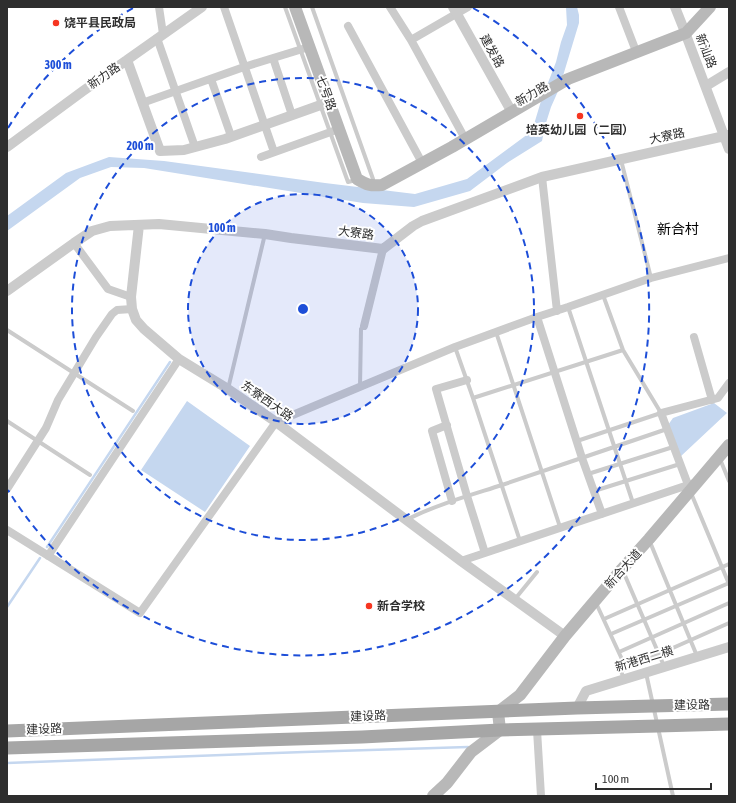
<svg xmlns="http://www.w3.org/2000/svg" width="736" height="803" font-family="'Asap Condensed','Noto Sans SC',sans-serif">
<style>
.water{fill:#c5d7ef}
.lines{fill:none;stroke-linecap:round;stroke-linejoin:round}
.stream{stroke:#c5d7ef;stroke-width:2.5}
.service{stroke:#cbcbcb;stroke-width:4}
.minor{stroke:#cbcbcb;stroke-width:8}
.tertiary{stroke:#cbcbcb;stroke-width:10}
.secondary{stroke:#b8b8b8;stroke-width:12}
.primary{stroke:#a6a6a6;stroke-width:13}
.ring{fill:none;stroke:#1d4ed8;stroke-width:2;stroke-dasharray:7 5}
.poi-dot{fill:#f63520;stroke:#fff;stroke-width:1.5}
.labels{text-anchor:middle;dominant-baseline:central;stroke-width:4;stroke-linejoin:round;paint-order:stroke}
.poi-label{font-size:12px;font-weight:bold;fill:#2e2e2e;stroke:#fff;text-anchor:start}
.street-label{font-size:12px;fill:#2e2e2e;stroke:#fff}
.quarter-label{font-size:14px;fill:#000;stroke:#fff}
.centre{fill:#1d4ed8;stroke:#fff;stroke-width:2}
.ring-label{font-size:12px;text-anchor:middle;font-weight:bold;fill:#1d4ed8;stroke:#fff;stroke-width:4;stroke-linejoin:round;paint-order:stroke}
</style>
<rect width="100%" height="100%" fill="#fff"/>
<path class="water" d="M566 7H577L579 15V23L559 89 551 107 545 126 542 141 507 163 470 191 414 207 363 203 144 168 111 167 80 178 7 231V216L66 173 109 157 164 161 325 183 415 194 467 179 532 131 541 101 556 62 561 42 567 25Z
M187 401 250 446 205 512 141 470Z
M714 403 727 413 680 457 668 425 673 418Z"/>
<g class="lines">
<path class="stream" d="M47 547 170 362
M7 607 40 558
M7 763 304 752 468 747"/>
<path class="service" d="M285 7 348 182 356 180
M312 7 373 179
M621 160 651 278
M568 307 633 503
M7 330 133 411
M496 332 560 527
M455 347 473 398 520 541
M360 387 361 329 364 326
M228 389 265 234
M473 398 623 350
M7 421 90 475
M577 441 661 413 623 350 603 295
M720 459 729 481
M588 474 673 447
M594 491 680 464
M691 493 729 584
M408 519C438 504 471 495 502 485 557 466 612 448 667 429
M650 542 697 656
M623 571 664 666
M515 599 537 572
M596 603 626 668
M604 619 729 564
M611 634 729 583
M619 652 729 603
M646 673 673 796
M624 679 621 671 729 623"/>
<path class="minor" d="M159 7 163 34
M224 7 274 152
M390 7 411 40 463 135
M619 7 634 46
M348 26 420 159
M157 38 195 147
M411 40 468 7
M273 58 292 115
M211 79 231 136
M142 103 244 67 309 47
M261 157 339 129
M542 177 557 311
M74 243 108 289 131 297
M537 317 568 307 651 278 729 258
M364 326 383 249
M694 337 712 400
M467 380 436 389 467 496 485 553
M447 425 432 431 452 501
M7 489 46 428 58 400 96 337 112 314 117 310 132 309
M690 490 661 413 718 398 729 383
M7 530 140 613 276 422 455 347 537 317 582 458 602 514
M48 556 179 359
M461 561 697 482
M537 730 541 796"/>
<path class="tertiary" d="M453 7 509 107
M675 7 683 27 729 149
M127 60 160 151 184 150 225 139 329 102
M706 86 729 72
M7 147 83 91 202 7
M139 225 131 297 132 309 136 320 144 329 179 359 228 389 276 422 461 561 565 636
M7 291 74 243 92 231 110 226 159 224 265 234 291 238 383 249 413 226 422 221 542 177 729 135
M577 708 586 691 729 647"/>
<path class="secondary" d="M295 7 357 179C367 185 370 186 382 185L452 147 568 79 686 33 710 7
M433 796 447 783 471 752 500 730 498 712 520 695 565 636 622 569 649 539 729 445"/>
<path class="primary" d="M7 731 577 708 729 704
M7 748 362 737 500 730 658 726 729 724"/>
</g>
<circle cx="303" cy="309" r="115" fill="#1d4ed8" fill-opacity=".12"/>
<g class="ring">
<circle cx="303" cy="309" r="115"/>
<circle cx="303" cy="309" r="231"/>
<path d="M8 128A346 346 0 0 1 133 8M473 8A346 346 0 1 1 8 490"/>
</g>
<g class="poi-dot">
<circle cx="56" cy="23" r="4"/>
<circle cx="580" cy="116" r="4"/>
<circle cx="369" cy="606" r="4"/>
</g>
<g class="labels">
<g class="poi-label">
<text x="64" y="23">饶平县民政局</text>
<text x="580" y="130" text-anchor="middle">培英幼儿园（二园）</text>
<text x="377" y="606">新合学校</text>
</g>
<g class="street-label">
<text transform="translate(492 51) rotate(61)">建发路</text>
<text transform="translate(706 51) rotate(69)">新汕路</text>
<text transform="translate(104 76) rotate(-35)">新力路</text>
<text transform="translate(326 93) rotate(70)">七号路</text>
<text transform="translate(532 94) rotate(-30)">新力路</text>
<text transform="translate(667 136) rotate(-12)">大寮路</text>
<text transform="translate(356 233) rotate(7)">大寮路</text>
<text transform="translate(267 401) rotate(35)">东寮西大路</text>
<text transform="translate(623 569) rotate(-48)">新合大道</text>
<text transform="translate(644 659) rotate(-17)">新港西二横</text>
<text transform="translate(692 705) rotate(-1)">建设路</text>
<text transform="translate(368 716) rotate(-2)">建设路</text>
<text transform="translate(44 729) rotate(-2)">建设路</text>
</g>
<g class="quarter-label">
<text x="678" y="229">新合村</text>
</g>
</g>
<circle cx="303" cy="309" r="6" class="centre"/>
<g class="ring-label">
<text x="58" y="69">300 m</text>
<text x="140" y="150">200 m</text>
<text x="222" y="232">100 m</text>
</g>
<rect width="736" height="803" fill="none" stroke="#2e2e2e" stroke-width="16"/>
<path d="M596 783v6h115v-6" fill="none" stroke="#2e2e2e" stroke-width="2"/>
<text x="602" y="783" font-size="12" fill="#2e2e2e" stroke="#ffffff" stroke-width="3" paint-order="stroke">100 m</text>
</svg>
